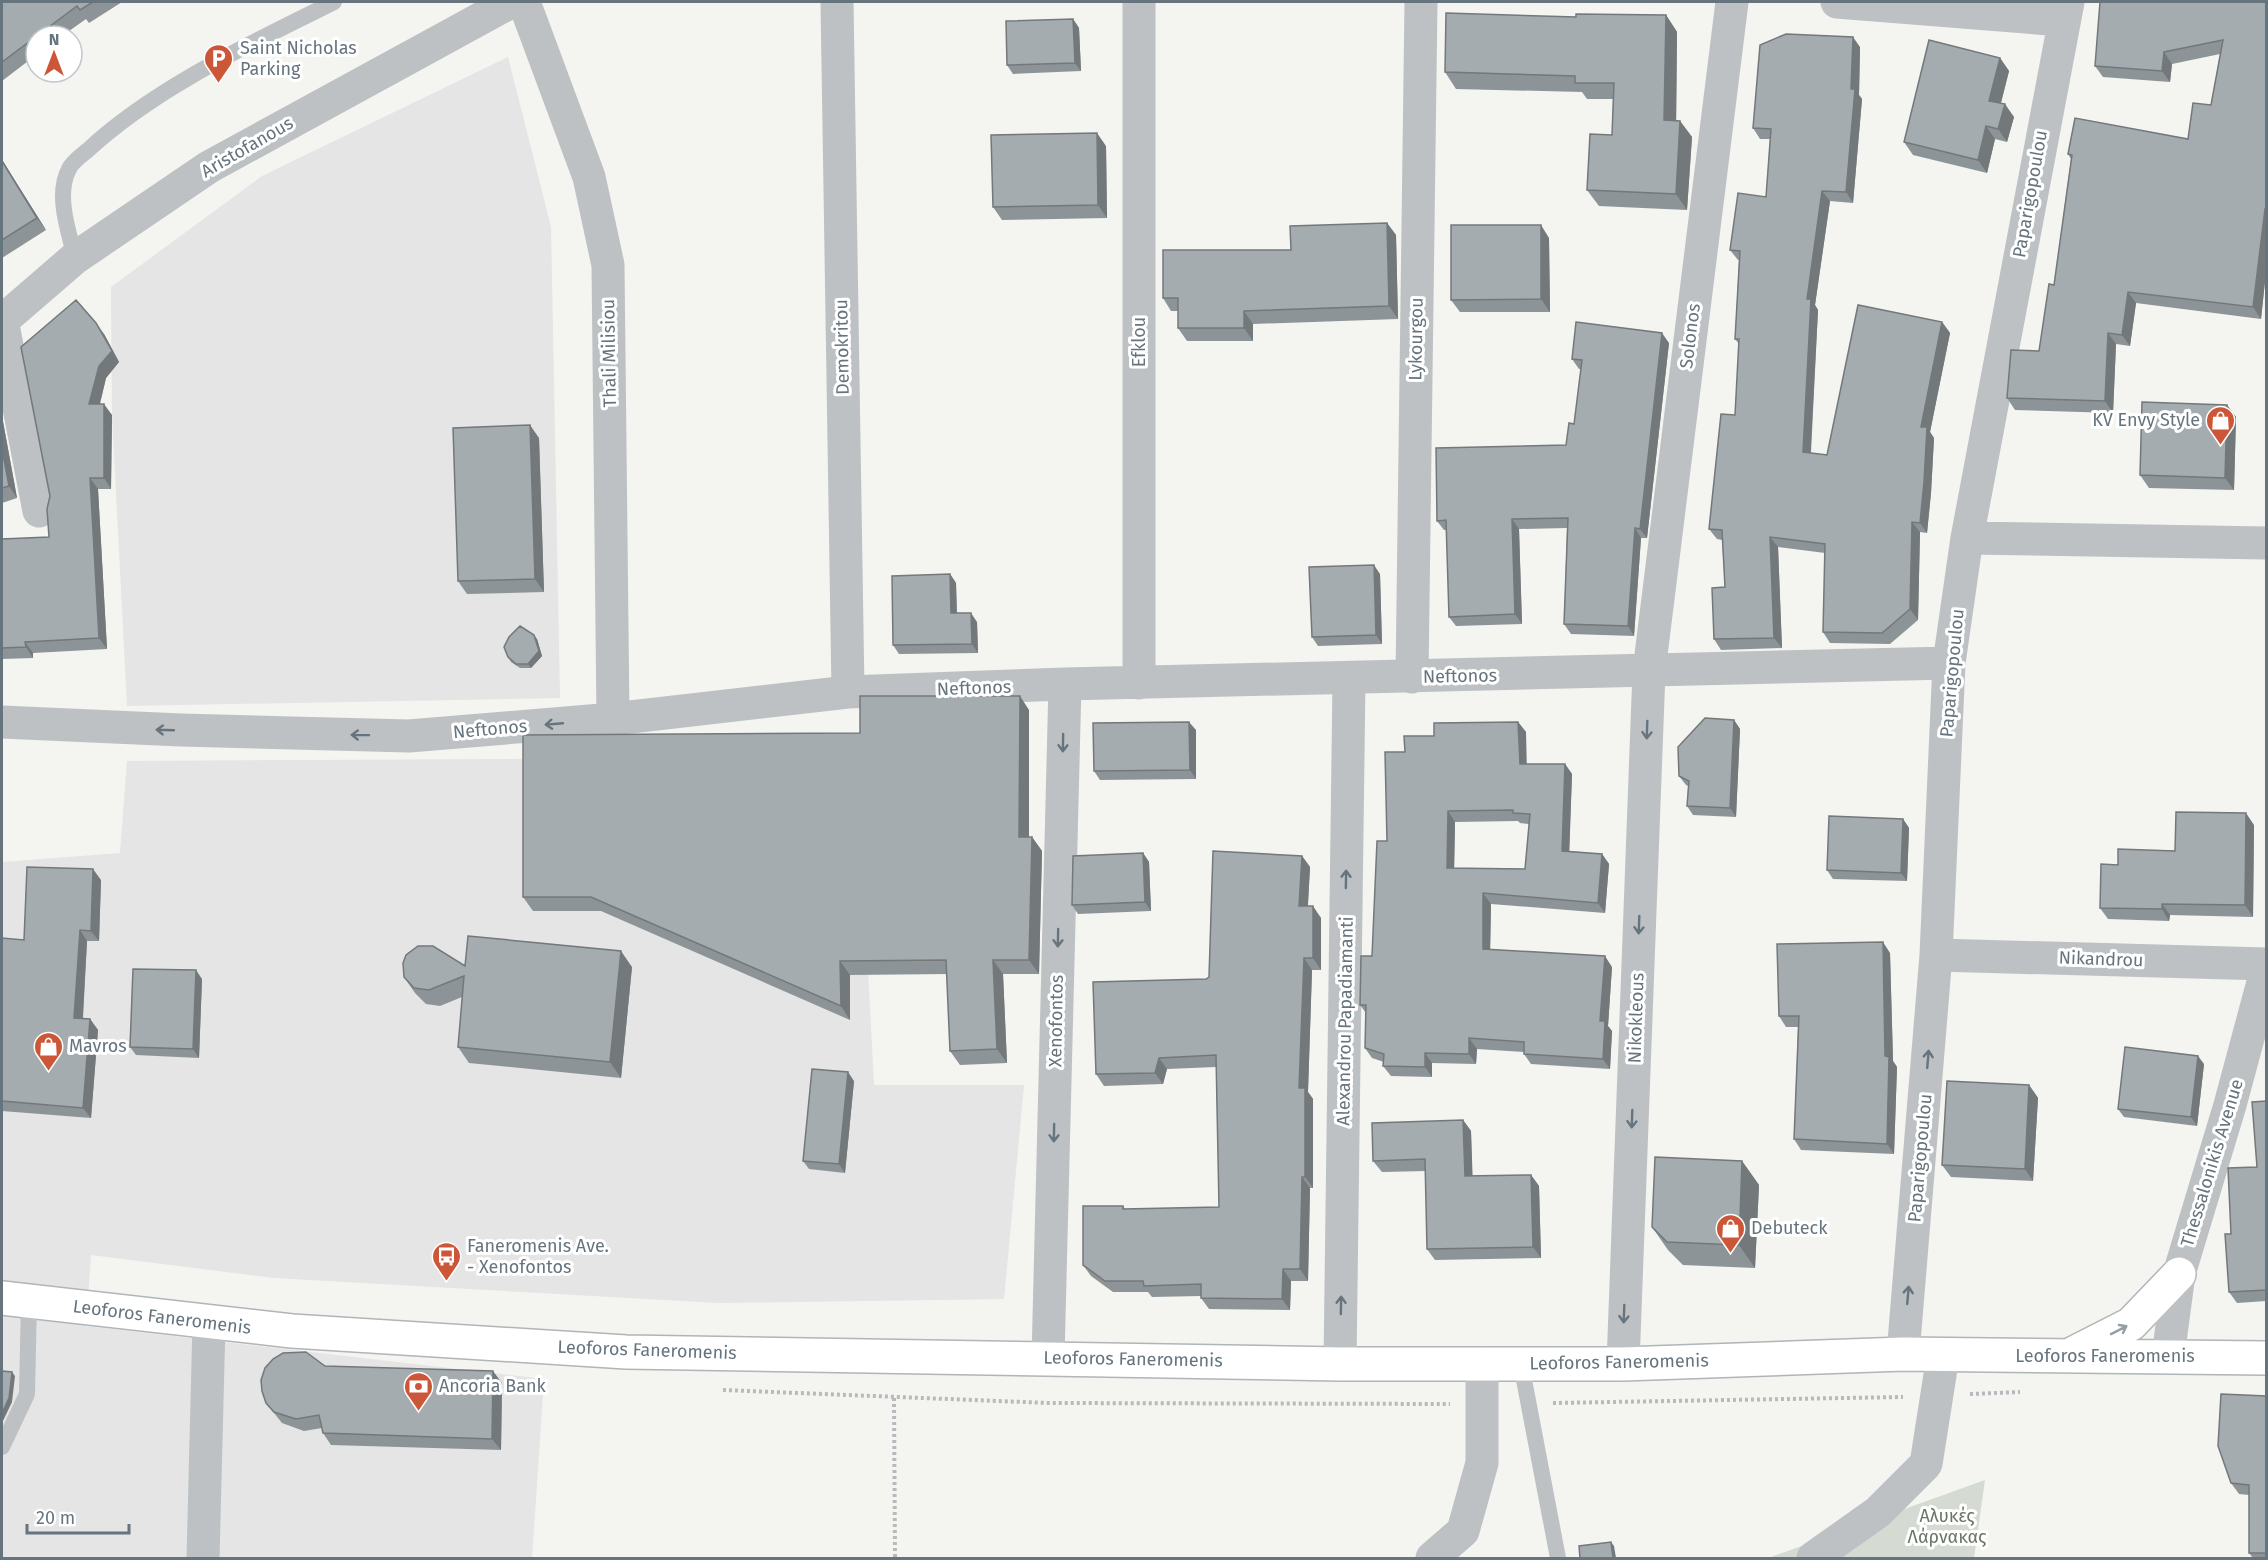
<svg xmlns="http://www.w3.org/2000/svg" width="2268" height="1560" font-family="'Fira Sans',sans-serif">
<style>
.built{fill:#e4e5e4}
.green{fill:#d5dad2}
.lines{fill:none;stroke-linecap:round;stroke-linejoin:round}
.secondary-casing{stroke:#b0b5b8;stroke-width:36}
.path{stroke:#b7babc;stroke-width:4;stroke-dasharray:3 3;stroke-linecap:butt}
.service{stroke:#bdc1c4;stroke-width:16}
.minor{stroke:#bdc1c4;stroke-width:33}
.tertiary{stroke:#bdc1c4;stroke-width:33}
.secondary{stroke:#fff;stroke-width:33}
.wall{fill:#8d9497;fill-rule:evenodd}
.shaded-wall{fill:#73787b}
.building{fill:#a4acb0;stroke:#73787b;stroke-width:1.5;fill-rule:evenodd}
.oneway{stroke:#66747e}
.oneway2{stroke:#949ea5}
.labels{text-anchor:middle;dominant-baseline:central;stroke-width:6;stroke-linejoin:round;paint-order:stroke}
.poi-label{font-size:18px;fill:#66747e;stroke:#fff;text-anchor:start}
.street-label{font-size:18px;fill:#66747e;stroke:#fff}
.park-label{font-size:18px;fill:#687664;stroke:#fff}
</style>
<rect width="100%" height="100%" fill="#f4f4f0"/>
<path class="built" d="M508 57 551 227 560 698 127 706 112 415 111 287 262 176Z
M857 757 874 1085H1024L1004 1299 719 1303 274 1278 91 1255 86 1326 544 1379 532 1558H2V862L120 853 127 761Z"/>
<path class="green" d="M1985 1480 1974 1558H1768Z"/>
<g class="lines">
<defs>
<path id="secondary" d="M2 1298 292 1331 626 1352 1340 1364H1623L1903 1354 2266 1358
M2074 1353 2131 1324 2179 1274"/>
</defs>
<use href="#secondary" class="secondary-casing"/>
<path class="path" d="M723 1390 1048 1403 1450 1404
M1970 1394 2020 1392
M894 1398 895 1558
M1553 1403 1903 1397"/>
<path class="service" d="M75 258C69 232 55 195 69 169 72 162 82 155 88 150 156 87 252 43 334 2
M1521 1364 1558 1558
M2 1447 27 1394 29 1301"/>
<path class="minor" d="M524 2 589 177 608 265 613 719
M837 2 848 692
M1139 2V683
M1837 2 2062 20
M2 320 39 511
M2 321 75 258 209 167 511 2
M1967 538 2266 543
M1412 677 1421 2
M2 722 181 730 409 736 613 719 848 692 1065 684 1949 663
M1936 955 2266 964
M1903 1354 1936 955 1949 663 1967 538 2068 2
M1048 1358 1065 684
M1340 1364 1349 679
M1623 1364 1649 671 1732 2
M203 1558 209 1323
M1432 1558 1463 1531 1482 1463V1364
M1813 1558 1878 1512 1926 1464 1943 1356"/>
<path class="tertiary" d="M2168 1356 2179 1274 2230 1105 2266 971"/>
<use href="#secondary" class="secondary"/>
</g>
<path class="wall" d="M2 2H122L89 23 86 19 62 36H36V55L2 81Z
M2266 2V272L2261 319 2136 303 2130 346 2116 344 2113 413 2015 410 2007 398 2039 351 2054 285 2071 159 2068 154 2188 139 2211 105 2220 54 2172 64 2170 82 2103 77 2095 66Z
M1666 15 1677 32 1676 121H1680L1692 137 1687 210 1599 206 1587 190 1612 135 1613 99H1587L1582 92 1456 89 1445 72 1576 17Z
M1073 19 1079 28 1081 71 1013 74 1007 65Z
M1860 47 1859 95 1862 99 1853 203 1830 201 1815 305 1818 310 1811 453 1827 455 1942 322 1950 333 1930 432 1934 438 1931 493 1927 533 1920 532 1918 620 1890 644 1830 643 1823 632 1825 553 1778 547 1782 648 1721 650 1714 639 1725 587 1722 540 1717 539 1709 529 1735 415 1739 344 1735 339 1739 260H1738L1730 250 1766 197 1770 139H1760L1753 128Z
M2000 58 2009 71 2001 103 2014 117 2007 142 1995 139 1987 173 1913 155 1904 142Z
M1106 146 1107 218 1002 220 993 207Z
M2 160 46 230 2 258Z
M1387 223 1396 235 1398 319 1253 324V341H1187L1178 328V311H1171L1163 298 1291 250Z
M1549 238 1550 312H1460L1451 300Z
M104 334 119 362 106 378 100 404 112 415 111 489H98L107 649 33 653V658L2 659V539L49 537Z
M1669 343 1647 538H1641L1634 636 1571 634 1564 624 1567 528 1519 529 1522 624 1456 626 1449 617 1447 530H1444L1437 521 1566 445 1574 424 1581 369H1579L1572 359Z
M2227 405 2236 417 2234 490 2149 488 2140 475Z
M2 416 17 498 2 503Z
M539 438 544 592 467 594 458 581Z
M950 574 956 583 957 613 977 622 978 653 899 654 893 645Z
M1380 574 1382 644 1318 646 1312 637Z
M537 639 542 656 531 668H520L511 662 508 657Z
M1029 710V837H1032L1042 851 1039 974H1003L1007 1063 960 1065 950 1051 947 974 850 975V1020L601 911H533L523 897 860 733Z
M1734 720 1740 729 1736 817 1693 815 1687 806 1688 786 1686 785 1679 776Z
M1518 722 1526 732V764H1565L1572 774 1569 851 1602 854 1609 864 1605 913 1491 904 1490 949 1612 967 1608 1026 1612 1031 1610 1069 1531 1064 1524 1054V1052L1477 1049 1476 1064 1432 1063V1077L1391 1076 1383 1066 1384 1062 1372 1058 1365 1048 1366 1013 1360 1005 1372 956 1387 841 1405 752 1434 736ZM1518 821 1520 823 1529 824 1525 869 1454 868 1455 822Z
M1196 730V779L1100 780 1094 771Z
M1903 819 1909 828 1907 881 1833 879 1827 870Z
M2254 825 2253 917 2170 915 2169 921 2108 919 2100 908 2118 865 2175 851Z
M1143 853 1149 862 1151 911 1078 914 1072 905Z
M1302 856 1310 867 1308 906 1321 918V970H1312L1308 1092 1313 1099V1188H1310L1308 1281H1291L1290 1310 1209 1309 1201 1298V1296L1152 1297 1148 1292H1113L1091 1276 1083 1265 1123 1206 1125 1209 1219 1207 1216 1067 1167 1069 1163 1084 1104 1086 1096 1074 1209 977Z
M101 880 99 941H87L83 1019H90L98 1030 91 1118 2 1111V938L24 940Z
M1890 953 1893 1061 1897 1067 1894 1154 1801 1150 1794 1139 1798 1027H1786L1779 1016Z
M465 966 632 967 621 1078 469 1063 458 1047 462 997 440 1006 426 1004 415 993 404 977Z
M202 979 199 1058 136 1055 130 1047Z
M2204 1064 2197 1126 2124 1117 2118 1109Z
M854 1081 845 1173 809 1169 803 1161Z
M2029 1085 2038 1098 2033 1181 1951 1177 1942 1165Z
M2266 1101V1301L2237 1303 2229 1292 2231 1234 2257 1167Z
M1463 1120 1471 1131 1472 1176 1531 1175 1539 1186 1541 1258 1435 1260 1427 1249 1426 1171 1382 1172 1373 1161Z
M1742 1161 1759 1185 1755 1268 1683 1265 1668 1250 1652 1227Z
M325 1366 502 1383 501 1450 331 1445 323 1433 322 1428 304 1431 282 1423 266 1403Z
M2266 1396V1558H2253L2249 1553V1495L2239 1494 2231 1483Z"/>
<path class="shaded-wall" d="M1666 15 1677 32 1676 136 1664 120Z
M1073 19 1079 28 1081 71 1075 63Z
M1853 37 1860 47 1859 95 1862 99 1853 203 1846 192Z
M2164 52 2172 64 2170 82 2162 71Z
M2000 58 2009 71 1998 114 1989 101Z
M2005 104 2014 117 2007 142 1998 129Z
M1680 121 1692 137 1687 210 1676 194Z
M1986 126 1995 139 1987 173 1978 160Z
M1097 133 1106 146 1107 218 1098 205Z
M2 160 46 230 37 218 2 161Z
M1822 191 1830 201 1815 305 1818 310 1810 462 1803 452 1807 299Z
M2265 209 2266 212V272L2261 319 2253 307Z
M1387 223 1396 235 1398 319 1389 306Z
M1541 225 1549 238 1550 312 1541 299Z
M2128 292 2136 303 2130 346 2122 335Z
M1244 311 1253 324V341L1244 328Z
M1942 322 1950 333 1930 432 1934 438 1931 493 1927 533 1920 523 1921 427Z
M96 323 104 334 119 362 106 378 97 415 89 404 99 366Z
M1662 333 1669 343 1647 538 1640 529Z
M2108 333 2116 344 2113 413 2105 401Z
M104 404 112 415 111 489 104 478Z
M2227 405 2236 417 2234 490 2225 478Z
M2 416 17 498 9 486 2 449Z
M530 425 539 438 544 592 535 579Z
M90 478 98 489 107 649 99 638Z
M1512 519 1519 529 1522 624 1515 614Z
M1912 522 1920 532 1918 620 1910 609Z
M1635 528 1641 538 1634 636 1628 626Z
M1770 537 1778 547 1782 648 1774 638Z
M1374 565 1380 574 1382 644 1376 635Z
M950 574 956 583 957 622 951 613Z
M971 613 977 622 978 653 972 644Z
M534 635 537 639 542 656 531 668 528 664Z
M25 642 33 653V658L26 647Z
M1020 696 1029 710V851L1019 837Z
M1734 720 1740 729 1736 817 1730 808Z
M1189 722 1196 730V779L1190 770Z
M1518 722 1526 732 1527 774 1520 764Z
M1565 764 1572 774 1569 861 1562 851Z
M1448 811 1455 822 1454 878 1447 868Z
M2246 813 2254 825 2253 917 2245 905Z
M1903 819 1909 828 1907 881 1901 873Z
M1032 837 1042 851 1039 974 1029 960Z
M1143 853 1149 862 1151 911 1145 902Z
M1602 854 1609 864 1605 913 1598 903Z
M1302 856 1310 867 1307 918 1299 906Z
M93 869 101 880 99 941 91 931Z
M1483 893 1491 904 1490 959 1483 949Z
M2162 904 2170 915 2169 921 2162 909Z
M1313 906 1321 918V970L1313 958Z
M80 930 87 941 82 1029 74 1018Z
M1883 942 1890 953 1893 1061 1897 1067 1894 1154 1887 1144Z
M621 951 632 967 621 1078 610 1062Z
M1605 956 1612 967 1608 1026 1612 1031 1610 1069 1603 1059 1600 1021Z
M1304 958 1312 970 1308 1092 1313 1099V1188L1305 1177 1299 1088Z
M993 960 1003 974 1007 1063 997 1049Z
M840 961 850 975V1020L841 1006Z
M196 970 202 979 199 1058 193 1049Z
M90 1019 98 1030 91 1118 83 1108Z
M1469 1038 1477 1049 1476 1064 1469 1054Z
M1425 1053 1432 1063V1077L1425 1067Z
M2198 1056 2204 1064 2197 1126 2191 1117Z
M1159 1058 1167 1069 1163 1084 1155 1073Z
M848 1072 854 1081 845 1173 839 1164Z
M2029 1085 2038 1098 2033 1181 2025 1169Z
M1463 1120 1471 1131 1473 1187 1465 1176Z
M1742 1161 1759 1185 1755 1268 1739 1245Z
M1531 1175 1539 1186 1541 1258 1533 1247Z
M1302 1177 1310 1188 1308 1281 1300 1269Z
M1283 1269 1291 1281 1290 1310 1282 1299Z
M493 1371 502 1383 501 1450 492 1439Z
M12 1372 15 1376 12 1402 2 1423V1413Z
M1611 1542 1614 1546 1616 1558H1613Z"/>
<path class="building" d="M2 2H93L80 10 77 6 2 62Z
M2100 2H2266V210L2265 209 2253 307 2128 292 2122 335 2108 333 2105 401 2007 398 2011 350 2039 351 2049 284 2054 285 2072 155 2068 154 2075 118 2188 139 2193 103 2211 105 2223 40 2164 52 2162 71 2095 66Z
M1446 13 1576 17V14L1666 15 1664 120 1680 121 1676 194 1587 190 1590 134 1612 135 1614 83H1575V76L1445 72Z
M1073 19 1075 63 1007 65 1006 21Z
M1786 34 1853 37 1851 89H1855L1846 192 1822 191 1807 299H1811L1803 452 1827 455 1858 305 1942 322 1921 427H1927L1924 482 1920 523 1912 522 1910 609 1882 633 1823 632 1825 544 1770 537 1774 638 1714 639 1712 588 1725 587 1722 530 1709 529 1721 414 1735 415 1739 339H1735L1740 251 1730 250 1738 193 1766 197 1771 129 1753 128 1760 45Z
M1929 40 2000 58 1989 101 2005 104 1998 129 1986 126 1978 160 1904 142Z
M1097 133 1098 205 993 207 991 135Z
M2 161 37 218 2 240Z
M1387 223 1389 306 1244 311V328H1178V298H1163V250H1291L1290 226Z
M1451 225H1541V299L1451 300Z
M76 300 96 323 112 351 99 366 89 404H104V478H90L99 638 25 642 26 647 2 648V539L49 537 47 509 50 496 21 347Z
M1576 322 1662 333 1640 529 1635 528 1628 626 1564 624 1568 518 1512 519 1515 614 1449 617 1446 520 1437 521 1436 448 1566 445 1569 423 1574 424 1582 360 1572 359Z
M2142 402 2227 405 2225 478 2140 475Z
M530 425 535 579 458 581 453 428Z
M2 449 9 486 2 488Z
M1374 565 1376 635 1312 637 1309 567Z
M950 574 951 613H971L972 644 893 645 892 576Z
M520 626 534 635 539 651 528 664H516L508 657 504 647 509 637Z
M860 696H1020L1019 837H1032L1029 960H993L997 1049 950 1051 946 960 840 961 841 1006 591 897H523V735L860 733Z
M1705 718 1734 720 1730 808 1687 806 1689 781 1679 776 1678 747Z
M1189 722 1190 770 1094 771 1093 723Z
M1518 722 1520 764H1565L1562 851 1602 854 1598 903 1483 893V949L1605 956 1600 1021H1605L1603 1059 1524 1054V1042L1469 1038V1054L1425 1053V1067L1383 1066 1384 1054 1365 1048 1366 1005H1360L1361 956H1372L1377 841H1387L1385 752H1405L1404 736H1434V723ZM1513 810V813L1530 814 1525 869 1447 868 1448 811Z
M2176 812 2246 813 2245 905 2162 904V909L2100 908 2101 864 2118 865V849L2175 851Z
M1829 816 1903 819 1901 873 1827 870Z
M1213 851 1302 856 1299 906H1313V958H1304L1299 1088H1305V1177H1302L1300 1269H1283L1282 1299 1201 1298V1284L1144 1286 1143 1281H1105L1083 1265V1206H1123V1209L1219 1207 1216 1055 1159 1058 1155 1073 1096 1074 1093 982 1206 979 1209 977Z
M1143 853 1145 902 1072 905 1073 856Z
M27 867 93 869 91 931 80 930 74 1018 90 1019 83 1108 2 1101V938L24 940Z
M468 936 621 951 610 1062 458 1047 464 976 429 990 414 988 404 977 403 963 406 955 418 946H433L465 966Z
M1883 942 1885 1056 1889 1057 1887 1144 1794 1139 1799 1016H1779L1777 944Z
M133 969 196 970 193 1049 130 1047Z
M2125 1047 2198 1056 2191 1117 2118 1109Z
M812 1069 848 1072 839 1164 803 1161Z
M1947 1081 2029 1085 2025 1169 1942 1165Z
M2266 1101V1290L2229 1292 2225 1234H2231L2228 1168 2257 1167 2252 1102Z
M1463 1120 1465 1176 1531 1175 1533 1247 1427 1249 1425 1159 1373 1161 1372 1123Z
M1655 1157 1742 1161 1739 1245 1667 1242 1652 1227Z
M306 1352 325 1366 493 1371 492 1439 323 1433 319 1415 296 1419 274 1412 266 1403 262 1391 261 1380 265 1368 273 1359 283 1353Z
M2 1371 12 1372 9 1398 2 1413Z
M2221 1394 2266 1396V1553H2249V1485L2231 1483 2218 1446Z
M1611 1542 1613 1558H1580L1579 1546Z"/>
<defs><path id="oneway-shaft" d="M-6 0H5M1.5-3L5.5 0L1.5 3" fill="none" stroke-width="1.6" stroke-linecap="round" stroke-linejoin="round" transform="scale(1.5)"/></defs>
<g class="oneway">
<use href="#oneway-shaft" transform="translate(554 724) rotate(175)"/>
<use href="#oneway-shaft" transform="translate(165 730) rotate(-178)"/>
<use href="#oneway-shaft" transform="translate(1647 730) rotate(92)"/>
<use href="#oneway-shaft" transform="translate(360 735) rotate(-179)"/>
<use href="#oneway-shaft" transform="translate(1063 743) rotate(91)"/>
<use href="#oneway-shaft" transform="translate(1346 879) rotate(-89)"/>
<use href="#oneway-shaft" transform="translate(1639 925) rotate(92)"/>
<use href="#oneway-shaft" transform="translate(1058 938) rotate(91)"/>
<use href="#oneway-shaft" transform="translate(1928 1059) rotate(-85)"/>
<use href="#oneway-shaft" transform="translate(1632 1119) rotate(92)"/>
<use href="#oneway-shaft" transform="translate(1054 1133) rotate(91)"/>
<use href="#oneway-shaft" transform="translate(1908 1295) rotate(-85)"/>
<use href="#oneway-shaft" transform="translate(1341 1305) rotate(-89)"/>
<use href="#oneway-shaft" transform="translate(1624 1314) rotate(92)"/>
</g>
<use class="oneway2" href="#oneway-shaft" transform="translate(2119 1330) rotate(-27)"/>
<defs>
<symbol id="parking-pin" viewBox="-11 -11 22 30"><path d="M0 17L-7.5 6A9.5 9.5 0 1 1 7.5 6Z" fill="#cc5738" stroke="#fff"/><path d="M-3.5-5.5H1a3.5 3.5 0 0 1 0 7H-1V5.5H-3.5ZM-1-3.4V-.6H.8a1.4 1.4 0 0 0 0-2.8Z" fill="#fff"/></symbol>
<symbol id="shop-pin" viewBox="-11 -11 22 30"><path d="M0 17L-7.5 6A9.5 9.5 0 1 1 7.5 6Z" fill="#cc5738" stroke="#fff"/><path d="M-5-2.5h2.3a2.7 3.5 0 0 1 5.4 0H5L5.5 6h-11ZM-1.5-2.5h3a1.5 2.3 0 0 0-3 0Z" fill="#fff"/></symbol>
<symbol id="bus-pin" viewBox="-11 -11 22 30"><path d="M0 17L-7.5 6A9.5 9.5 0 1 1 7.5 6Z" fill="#cc5738" stroke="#fff"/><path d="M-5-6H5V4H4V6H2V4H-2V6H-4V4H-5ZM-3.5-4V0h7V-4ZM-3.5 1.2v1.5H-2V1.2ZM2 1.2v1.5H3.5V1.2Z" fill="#fff"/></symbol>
<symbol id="bank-pin" viewBox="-11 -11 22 30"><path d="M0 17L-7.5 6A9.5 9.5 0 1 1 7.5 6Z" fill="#cc5738" stroke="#fff"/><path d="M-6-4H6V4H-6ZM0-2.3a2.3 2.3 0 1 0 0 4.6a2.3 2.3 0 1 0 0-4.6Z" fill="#fff"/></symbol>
</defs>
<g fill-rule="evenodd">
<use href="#parking-pin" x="202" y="42" width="33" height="45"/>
<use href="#shop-pin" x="2204" y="404" width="33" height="45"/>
<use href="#shop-pin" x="32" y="1030" width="33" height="45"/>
<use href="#shop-pin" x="1714" y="1212" width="33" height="45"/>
<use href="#bus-pin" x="430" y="1240" width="33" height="45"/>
<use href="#bank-pin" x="402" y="1370" width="33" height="45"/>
</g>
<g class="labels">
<g class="poi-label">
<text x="240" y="48">Saint Nicholas<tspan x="240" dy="21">Parking</tspan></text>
<text x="2200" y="420" text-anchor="end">KV Envy Style</text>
<text x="69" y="1046">Mavros</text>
<text x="1751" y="1228">Debuteck</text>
<text x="467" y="1246">Faneromenis Ave.<tspan x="467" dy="21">- Xenofontos</tspan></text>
<text x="439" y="1386">Ancoria Bank</text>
</g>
<g class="street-label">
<text transform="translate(247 147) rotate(-30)">Aristofanous</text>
<text transform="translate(2030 194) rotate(-80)">Paparigopoulou</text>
<text transform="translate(1690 336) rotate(-83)">Solonos</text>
<text transform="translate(1416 339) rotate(-89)">Lykourgou</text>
<text transform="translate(1139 342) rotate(-90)">Efklou</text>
<text transform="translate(842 347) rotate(-91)">Demokritou</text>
<text transform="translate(609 353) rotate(-91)">Thali Milisiou</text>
<text transform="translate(1952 673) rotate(-85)">Paparigopoulou</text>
<text transform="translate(1460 676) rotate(-1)">Neftonos</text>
<text transform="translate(974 688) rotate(-2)">Neftonos</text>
<text transform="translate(490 729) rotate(-5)">Neftonos</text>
<text transform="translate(2101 959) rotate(2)">Nikandrou</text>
<text transform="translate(1636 1018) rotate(-88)">Nikokleous</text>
<text transform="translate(1056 1021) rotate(-89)">Xenofontos</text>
<text transform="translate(1345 1021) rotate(-89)">Alexandrou Papadiamanti</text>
<text transform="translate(1920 1158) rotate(-85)">Paparigopoulou</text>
<text transform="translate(2212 1163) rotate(-73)">Thessalonikis Avenue</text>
<text transform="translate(162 1317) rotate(7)">Leoforos Faneromenis</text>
<text transform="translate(647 1350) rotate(2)">Leoforos Faneromenis</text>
<text x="2105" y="1356">Leoforos Faneromenis</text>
<text transform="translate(1133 1359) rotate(1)">Leoforos Faneromenis</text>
<text transform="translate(1619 1362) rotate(-1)">Leoforos Faneromenis</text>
</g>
<g class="park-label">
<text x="1947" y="1516">Αλυκές<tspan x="1947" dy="21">Λάρνακας</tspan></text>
</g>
</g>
<rect width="2268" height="1560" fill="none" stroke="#66747e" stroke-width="6"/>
<g transform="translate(54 54)"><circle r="28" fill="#ffffff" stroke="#c2c7cb" stroke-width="1.5"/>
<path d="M0-4.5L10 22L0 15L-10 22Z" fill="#cc5738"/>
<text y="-9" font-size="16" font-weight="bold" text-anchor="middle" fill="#66747e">N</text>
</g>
<path d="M27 1524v9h102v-9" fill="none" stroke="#66747e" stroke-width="3"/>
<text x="36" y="1524" font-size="18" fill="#66747e" stroke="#ffffff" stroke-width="4.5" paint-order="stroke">20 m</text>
</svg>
